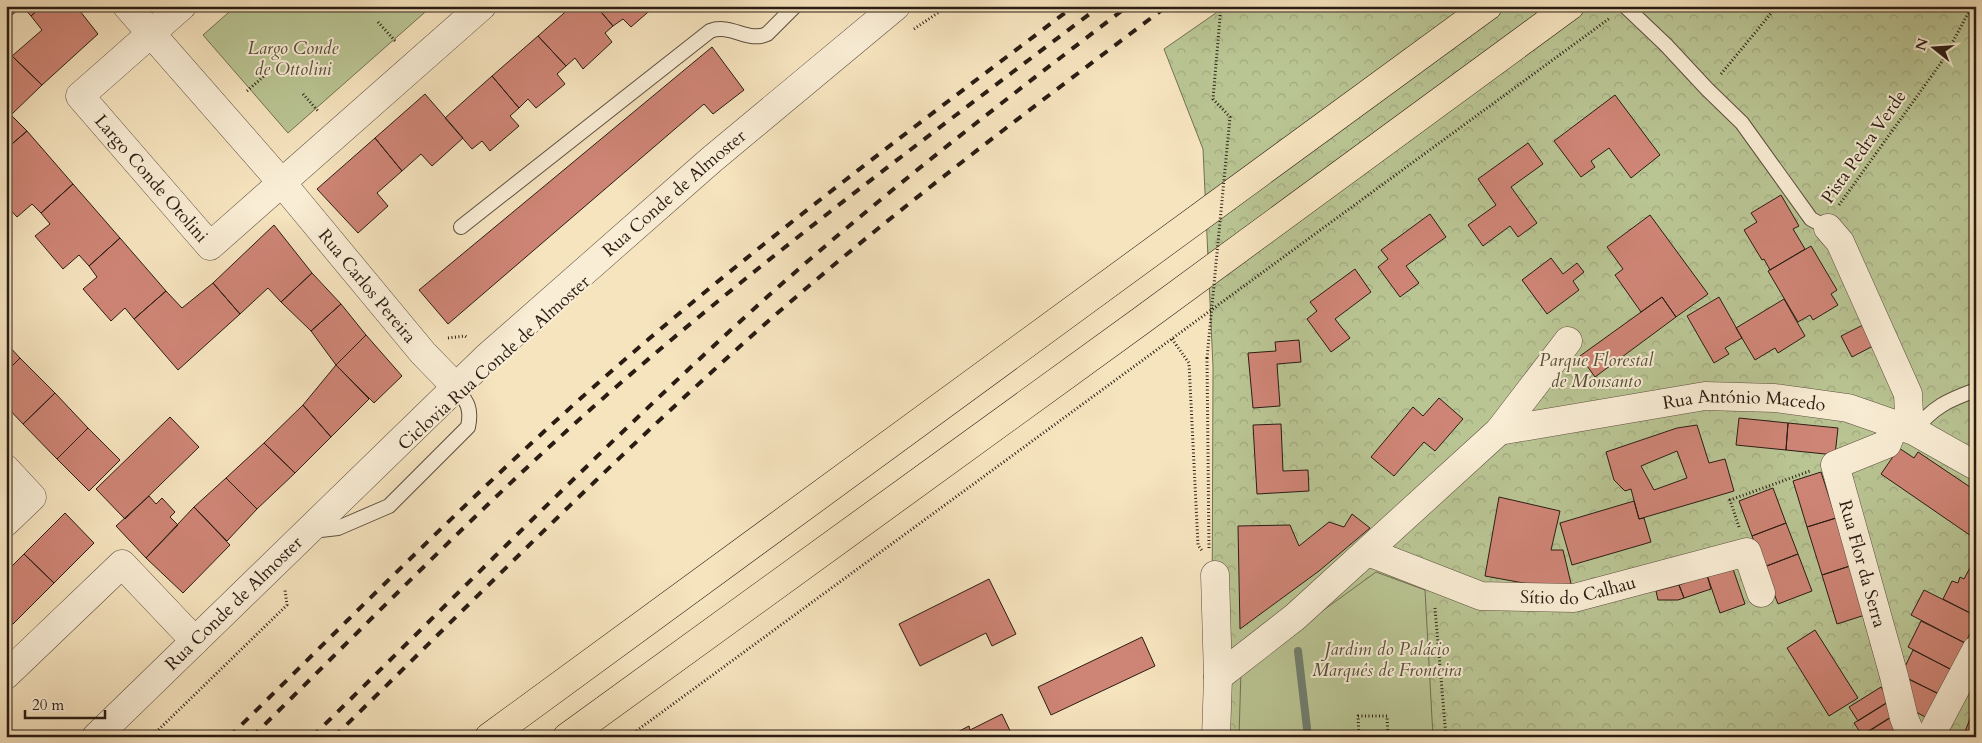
<svg xmlns="http://www.w3.org/2000/svg" width="1982" height="743" font-family="Cardo,serif">
<style>
.forest{fill:url(#forest-crowns);stroke:#727054}
.garden{fill:#bac594;stroke:#727054}
.lines{fill:none;stroke-linecap:round;stroke-linejoin:round}
.stream{stroke:#707e6f;stroke-width:8}
.building{fill:#cf8576;stroke:#2a1c13;fill-rule:evenodd}
.lane-casing{stroke:#5d4e3e;stroke-width:16}
.street-casing{stroke:#5d4e3e;stroke-width:29}
.highway-casing{stroke:#2a1c13;stroke-width:29}
.path{stroke:#2a1c13;stroke-width:3;stroke-dasharray:1 2.5;stroke-linecap:butt}
.lane{stroke:#f9edd5;stroke-width:14}
.street{stroke:#f9edd5;stroke-width:28}
.highway{stroke:#f6e4bf;stroke-width:28}
.rail{stroke:#2a1c13;stroke-width:4;stroke-dasharray:9 9;stroke-linecap:butt}
.path-bridge{stroke:#2a1c13;stroke-width:3;stroke-dasharray:1 2.5;stroke-linecap:butt}
.labels{text-anchor:middle;dominant-baseline:central;stroke-width:4;stroke-linejoin:round;paint-order:stroke}
.park-label{font-size:18px;font-style:italic;fill:#554f3a;stroke:#f9edd5}
.street-label{font-size:18px;fill:#2a1c13;stroke:#f9edd5}
</style>
<defs>
<pattern id="forest-crowns" width="20" height="18" patternUnits="userSpaceOnUse" patternTransform="scale(1.25)"><rect width="20" height="18" fill="#bac594"/><path d="M2 6a3 3 0 1 1 6 0M12 15a3 3 0 1 1 6 0" fill="none" stroke="#a0a97f"/></pattern>
</defs>
<rect width="100%" height="100%" fill="#f6e4bf"/>
<filter id="stains"><feTurbulence type="fractalNoise" baseFrequency=".004" numOctaves="4"/><feColorMatrix values="0 0 0 0 .2 0 0 0 0 .09 0 0 0 0 .02 0 0 0 .5 -.17"/></filter>
<radialGradient id="worn" r=".72"><stop offset=".6" stop-color="#630" stop-opacity="0"/><stop offset="1" stop-color="#630" stop-opacity=".3"/></radialGradient>
<path class="forest" d="M1226 6H1976V737H1210L1212 645 1213 367 1203 149 1164 49Z"/>
<path class="garden" d="M236 6H432L288 133 203 35Z
M1376 572 1425 590 1433 737H1239L1241 670Z"/>
<g class="lines">
<path class="stream" d="M1298 651 1308 737"/>
</g>
<path class="building" d="M6 6H22L12 15Z
M22 6H42L31 16Z
M42 6H76L98 34 42 85 12 56 42 30 31 16Z
M572 6H596L613 26 605 33 612 42 583 69 575 58 566 66 538 36Z
M596 6H655L631 27 623 19 613 26Z
M538 36 566 66 557 74 565 84 536 108 528 99 519 108 492 76Z
M712 47 744 90 713 114 704 104 448 324 419 290Z
M12 56 42 85 11 115 27 131 6 149V61Z
M492 76 519 108 510 116 519 126 490 151 482 141 472 149 445 118Z
M425 94 463 138 432 166 421 154 402 171 375 138Z
M1615 95 1660 155 1631 178 1609 148 1591 161 1595 167 1581 177 1554 141Z
M27 131 73 184 41 213 32 204 17 217 6 205V149Z
M375 138 402 171 377 193 388 206 358 233 317 189Z
M1528 143 1543 164 1511 187 1537 223 1518 237 1510 226 1483 246 1468 225 1496 205 1478 179Z
M73 184 120 238 89 266 79 255 63 269 35 236 50 224 41 213Z
M1781 195 1799 226 1793 229 1805 249 1770 270 1764 259 1762 260 1744 230 1757 222 1751 213Z
M1430 214 1446 237 1406 266 1419 283 1400 297 1378 267 1388 259 1381 250Z
M1650 215 1708 294 1676 317 1662 297 1641 312 1615 275 1623 269 1607 247Z
M274 225 312 273 281 302 268 288 240 314 213 283Z
M120 238 166 291 134 319 125 308 111 321 83 289 97 277 89 266Z
M1811 246 1837 290 1831 294 1838 305 1813 320 1810 315 1798 322 1768 271Z
M1551 258 1563 274 1577 263 1584 272 1573 281 1579 290 1547 314 1522 280Z
M1355 269 1371 292 1335 319 1350 338 1331 352 1307 319 1317 311 1310 302Z
M312 273 341 304 311 331 281 302Z
M213 283 240 314 178 370 134 319 166 291 182 308Z
M1662 297 1676 317 1595 377 1580 356Z
M1719 297 1742 338 1725 348 1729 354 1714 363 1687 316Z
M1784 299 1805 336 1778 353 1775 348 1755 360 1736 328Z
M341 304 366 335 336 365 311 331Z
M1863 325 1873 346 1852 357 1841 336Z
M366 335 402 376 374 403 336 365Z
M1299 340 1301 362 1277 364 1280 406 1253 408 1248 353 1276 351 1275 342Z
M6 343 20 358 6 372Z
M20 358 55 393 23 424 6 406V372Z
M336 365 369 399 331 437 303 405Z
M55 393 88 428 57 459 23 424Z
M1439 398 1463 419 1435 451 1424 442 1394 476 1371 457 1413 407 1423 416Z
M303 405 331 437 295 473 264 443Z
M170 417 199 447 125 519 96 489Z
M1739 418 1788 423 1786 450 1736 445Z
M1788 423 1838 428 1835 455 1786 450Z
M1281 424 1283 471 1308 470 1309 491 1257 494 1253 425Z
M1697 425 1709 463 1725 459 1734 491 1639 519 1631 489 1625 491 1614 480 1606 452 1677 428ZM1677 451 1687 478 1654 490 1641 466Z
M88 428 120 460 89 491 57 459Z
M264 443 295 473 257 509 226 478Z
M1899 448 1914 458 1918 452 1976 491V535L1974 538 1881 474Z
M1821 472 1836 518 1807 527 1793 481Z
M226 478 257 509 227 541 194 507Z
M1773 488 1786 523 1752 536 1739 501Z
M149 496 156 504 162 498 175 512 170 517 178 525 146 558 116 526Z
M1499 497 1560 511 1551 550H1563L1573 592 1485 576Z
M1634 501 1639 519 1644 518 1651 542 1572 565 1560 523Z
M194 507 230 545 183 593 146 558Z
M65 513 94 543 54 583 24 554Z
M1352 514 1370 528 1319 571 1240 629 1238 526 1290 525 1299 546 1329 522 1344 527Z
M1836 518 1850 566 1822 575 1807 527Z
M1786 523 1798 554 1764 567 1752 536Z
M24 554 54 583 13 624 6 617V572Z
M1798 554 1812 591 1778 604 1764 567Z
M1973 562 1976 564V616L1943 599 1952 581 1958 583 1960 577 1964 579Z
M1732 566 1745 604 1720 613 1707 575Z
M1850 566 1865 615 1837 624 1822 575Z
M1707 575 1711 589 1684 598 1679 585Z
M989 579 1016 634 992 646 986 633 920 666 899 624Z
M1679 585 1684 598 1678 600H1658L1656 591Z
M1924 590 1976 616V623L1965 643 1911 615Z
M6 617 13 624 6 630Z
M1921 621 1965 643 1952 670 1908 647Z
M1815 630 1858 698 1829 716 1787 648Z
M1142 637 1155 666 1051 715 1038 687Z
M1913 650 1952 670 1939 694 1901 675Z
M1906 678 1939 694 1927 718 1903 705Z
M1881 687 1890 701 1858 721 1849 707Z
M1886 703 1894 715 1862 735 1854 723Z
M1974 709 1976 710V737H1971L1964 734Z
M1002 714 1013 737H948L969 726 970 730Z
M1890 718 1899 732 1891 737H1860Z"/>
<g class="lines">
<defs>
<path id="lane" d="M1626 7 1666 45 1707 89 1742 123 1811 219 1828 228
M461 227 710 31C731 23 748 43 767 34L795 6
M1914 431C1933 407 1948 400 1976 390
M312 531 338 528 389 506 468 427C472 408 467 402 456 387"/>
<g id="street">
<path id="s1" d="M127 6 282 183 423 353 456 387"/>
<path id="s2" d="M182 6 80 96 210 246 482 6"/>
<path d="M1828 228 1840 242 1908 394 1909 414 1904 427"/>
<path id="s3" d="M1895 424 1887 444 1835 465 1894 676 1904 718 1912 737"/>
<path id="s4" d="M1499 431 1705 396 1775 398 1848 408 1914 431 1976 466"/>
<path d="M6 469 32 497 6 522"/>
<path id="s5" d="M1368 552 1481 596 1574 598 1747 552 1761 593"/>
<path d="M1215 575 1218 677 1216 737"/>
<path d="M6 675 122 564 195 641"/>
<path d="M1218 677 1295 617 1499 431 1568 341"/>
<path id="s6" d="M96 737 487 357 711 160 896 6"/>
<path d="M1930 737 1976 650"/>
</g>
<path id="highway" d="M489 737 1488 6
M567 737 1142 320 1570 6"/>
</defs>
<use href="#lane" class="lane-casing"/>
<use href="#street" class="street-casing"/>
<use href="#highway" class="highway-casing"/>
<path class="path" d="M378 22 396 42
M914 29 948 6
M1721 74 1777 6
M247 91 272 69
M303 94 318 111
M1839 205 1943 60 1972 6
M448 338 465 336 468 338
M1172 339 1189 363 1198 545 1203 552
M1207 358 1209 550
M1739 527 1730 500 1810 471
M1435 608 1446 737
M151 737 287 605 285 590
M628 737 1610 18
M1359 737 1358 716H1387L1388 737"/>
<use href="#lane" class="lane"/>
<use href="#street" class="street"/>
<use href="#highway" class="highway"/>
<path class="rail" d="M229 737C351 618 471 495 598 383 750 249 913 128 1074 6
M252 737C370 621 485 502 609 393 766 256 934 132 1100 6
M312 737C459 593 604 445 756 307 874 200 1001 103 1128 6
M334 737C476 598 616 456 765 324 893 211 1031 109 1167 6"/>
<path class="path-bridge" d="M1207 358 1230 117 1213 99 1221 6"/>
</g>
<g class="labels">
<g class="park-label">
<text x="293" y="48">Largo Conde<tspan x="293" dy="21">de Ottolini</tspan></text>
<text x="1596" y="360">Parque Florestal<tspan x="1596" dy="21">de Monsanto</tspan></text>
<text x="1387" y="649">Jardim do Palácio<tspan x="1387" dy="21">Marquês de Fronteira</tspan></text>
</g>
<g class="street-label">
<text transform="translate(1864 147) rotate(-55)">Pista Pedra Verde</text>
<text stroke="none"><textPath href="#s2" startOffset="245">Largo Conde Otolini</textPath></text>
<text stroke="none"><textPath href="#s6" startOffset="794">Rua Conde de Almoster</textPath></text>
<text stroke="none"><textPath href="#s1" startOffset="369">Rua Carlos Pereira</textPath></text>
<text transform="translate(494 363) rotate(-42)">Ciclovia Rua Conde de Almoster</text>
<text stroke="none"><textPath href="#s4" startOffset="248">Rua António Macedo</textPath></text>
<text stroke="none"><textPath href="#s3" startOffset="180">Rua Flor da Serra</textPath></text>
<text stroke="none"><textPath href="#s5" startOffset="219">Sítio do Calhau</textPath></text>
<text stroke="none"><textPath href="#s6" startOffset="192">Rua Conde de Almoster</textPath></text>
</g>
</g>
<rect width="1982" height="743" fill="none" stroke="#f6e4bf" stroke-width="25"/>
<rect x="8" y="8" width="1967" height="728" fill="none" stroke="#2a1c13" stroke-width="2.5"/>
<rect x="12" y="12" width="1957" height="718" fill="none" stroke="#2a1c13"/>
<g transform="translate(1934 48) rotate(287)" stroke="#f9edd5" stroke-width="4" paint-order="stroke">
<path d="M0-4L9 19L0 12L-9 19Z" fill="#2a1c13"/>
<text y="-8" font-size="14" font-weight="bold" text-anchor="middle" fill="#2a1c13">N</text>
</g>
<path d="M25 710v8h80v-8" fill="none" stroke="#2a1c13" stroke-width="2.5"/>
<text x="32" y="710" font-size="15" fill="#2a1c13" stroke="#f9edd5" stroke-width="4" paint-order="stroke">20 m</text>
<rect width="100%" height="100%" filter="url(#stains)"/>
<rect width="100%" height="100%" fill="url(#worn)"/>
</svg>
